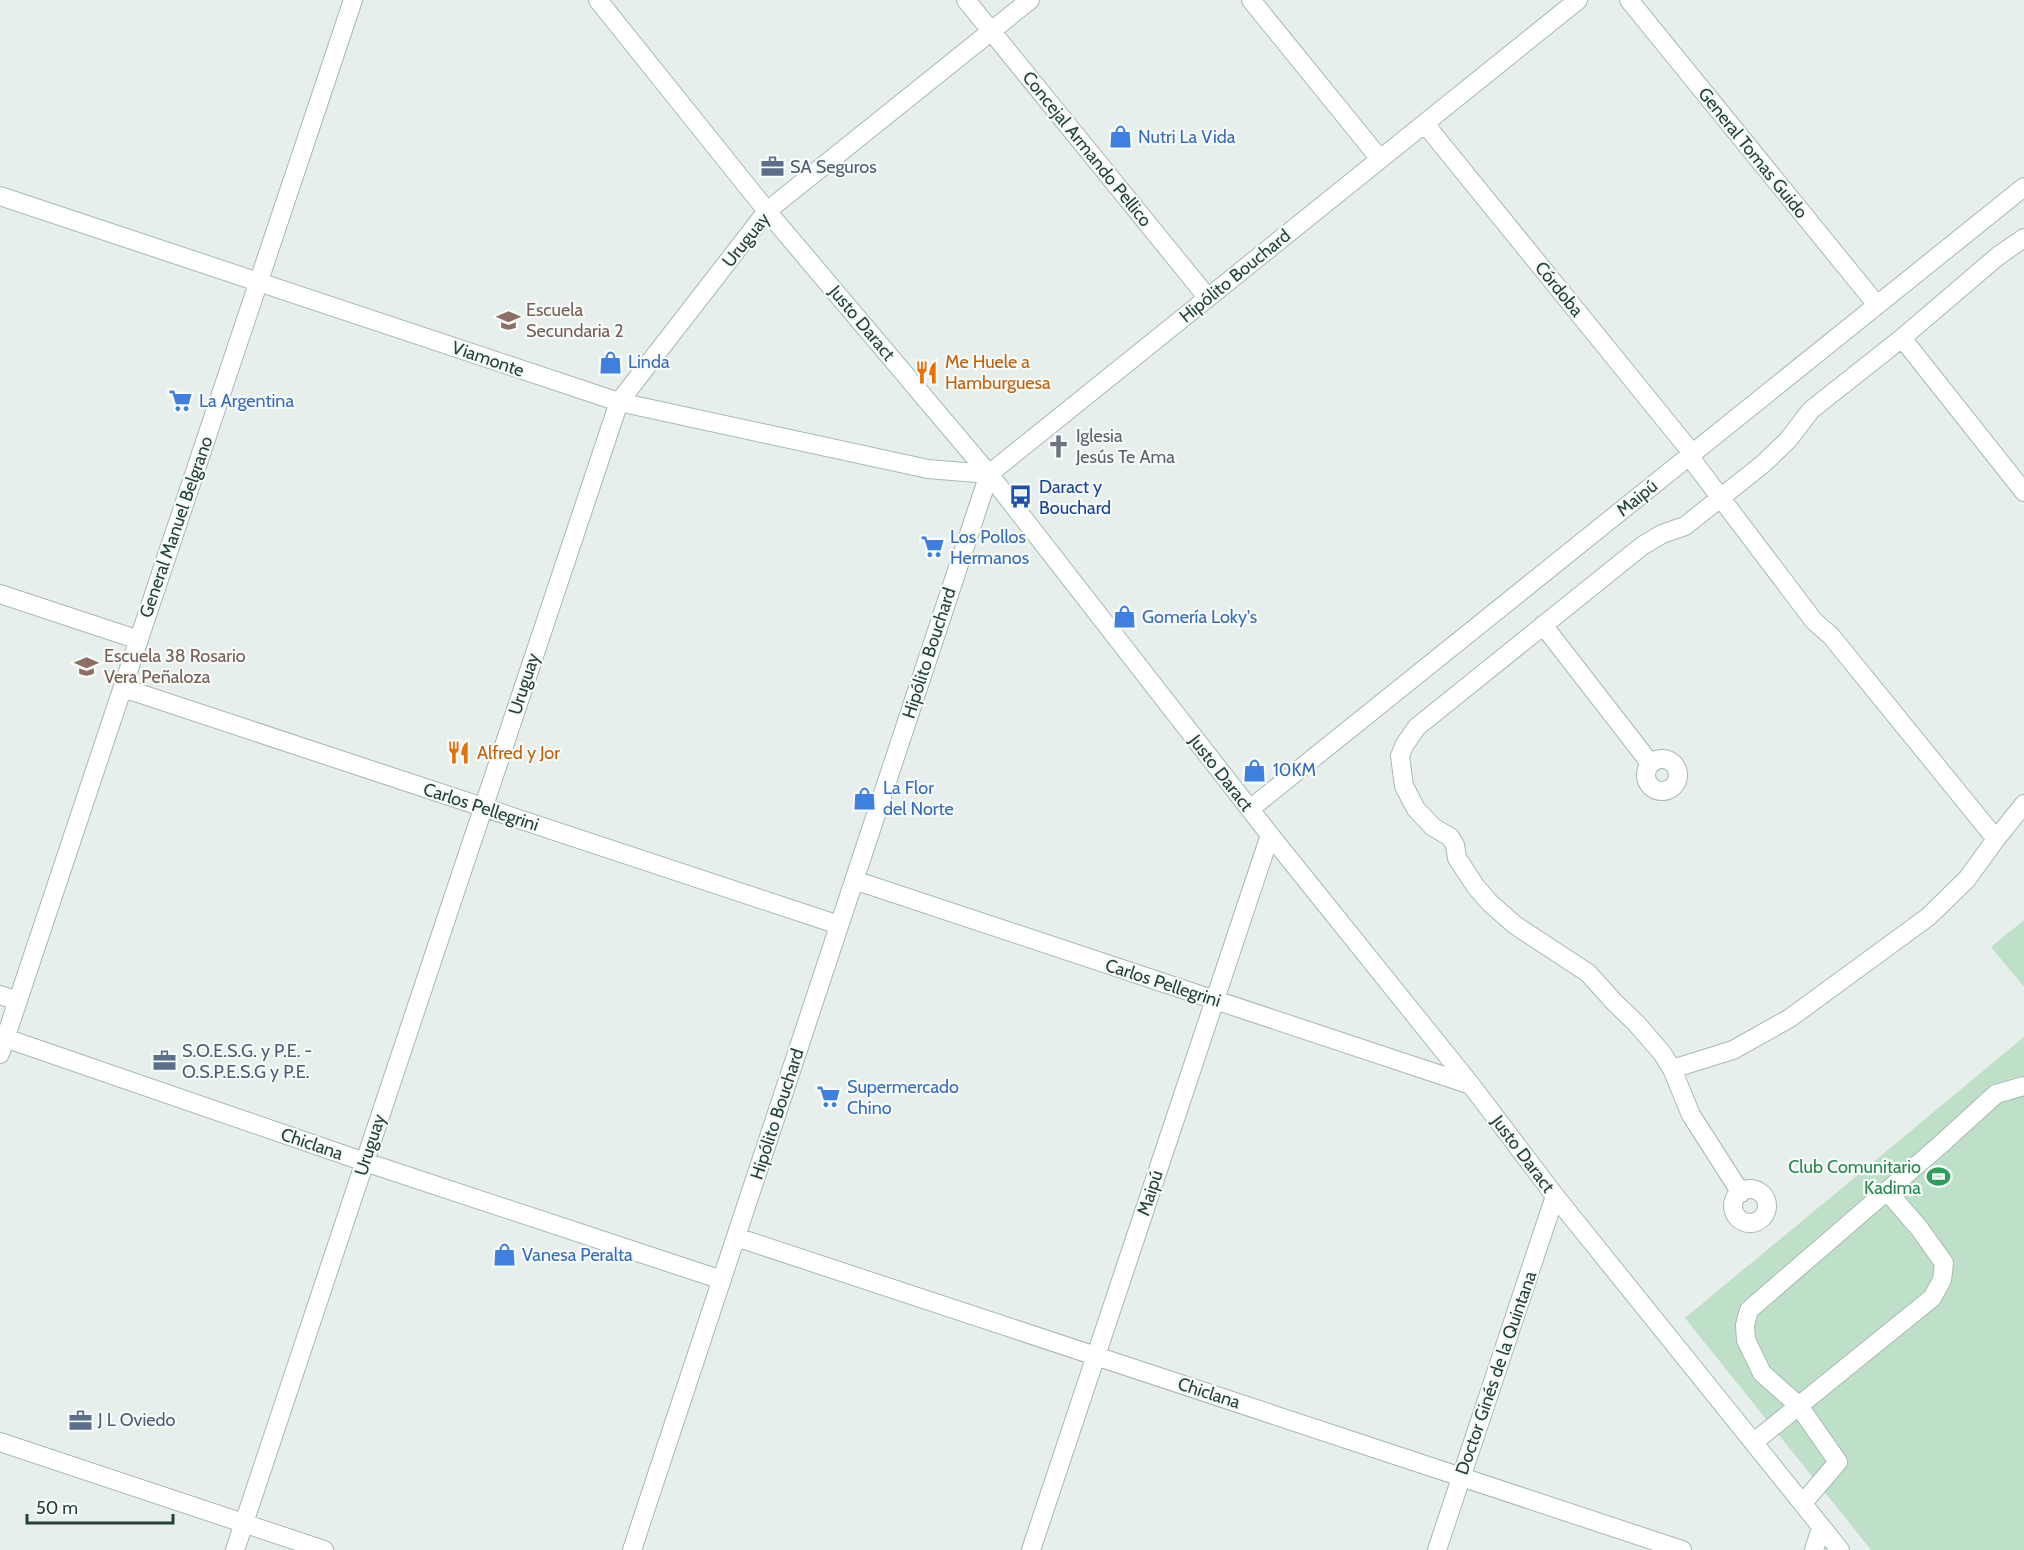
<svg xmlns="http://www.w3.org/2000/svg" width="2024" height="1550" font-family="Cabin,sans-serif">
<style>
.green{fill:#bfe0c8}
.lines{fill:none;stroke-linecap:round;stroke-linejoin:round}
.street-casing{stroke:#a8b8b2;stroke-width:20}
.secondary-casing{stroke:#a4bbb3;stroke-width:20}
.street{stroke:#fff;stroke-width:18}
.secondary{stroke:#fff;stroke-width:18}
.labels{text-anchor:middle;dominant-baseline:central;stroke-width:4.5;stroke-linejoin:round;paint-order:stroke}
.shop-label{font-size:18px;fill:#366cbe;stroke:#f7fbf9;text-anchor:start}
.street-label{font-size:18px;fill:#24423a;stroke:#f7fbf9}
.service-label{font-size:18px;fill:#4e5e75;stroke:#f7fbf9;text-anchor:start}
.education-label{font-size:18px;fill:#785e54;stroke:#f7fbf9;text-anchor:start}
.food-label{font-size:18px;fill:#c56008;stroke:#f7fbf9;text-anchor:start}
.worship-label{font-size:18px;fill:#5b616d;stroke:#f7fbf9;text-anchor:start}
.transit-label{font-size:18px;fill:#164399;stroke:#f7fbf9;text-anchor:start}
.leisure-label{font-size:18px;fill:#27864d;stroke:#f7fbf9;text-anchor:end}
</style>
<rect width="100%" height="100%" fill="#e6efeb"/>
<path class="green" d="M2024 920V987L1991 947Z
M2024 1037V1550H1871L1685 1318Z"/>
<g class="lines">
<defs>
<path id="street" d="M966 0 1208 298
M1251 0 1380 159
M1629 0 1877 305
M1425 124 1692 453
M1902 338 2024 492
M1689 456 1814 621 1831 636 1996 839 2024 804
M0 594 139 640
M1543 625 1650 763
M123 688 839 925
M1646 775a16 16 0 1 1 32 0a16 16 0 1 1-32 0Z
M1250 809 2024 187
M854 880 1471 1085
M0 995 18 1001
M5 1038 365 1162 722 1280
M0 1054 353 0
M1672 1069 1733 1050 1790 1018 1928 917 1967 879 1996 839
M1733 1206a17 17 0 1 1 34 0a17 17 0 1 1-34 0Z
M1741 1193 1691 1115 1672 1069 1662 1053 1636 1023 1615 1003 1588 973 1515 925 1490 903 1476 887 1457 858 1455 845 1450 837 1433 827 1416 809 1404 786 1400 756 1405 744 1417 727 1642 546 1662 534 1685 526 1763 464 1788 440 1811 410 1902 338 1998 256 2024 238
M736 1237 1682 1550
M0 1442 324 1550
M1754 1442 1932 1298 1942 1280 1944 1263 1919 1228 1887 1191
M1803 1503 1838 1462 1799 1406 1762 1373 1746 1340 1745 1325 1749 1310 1939 1146 1996 1094 2024 1086
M235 1550 619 402 767 211 1030 0
M632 1550 989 474 1578 0
M1031 1550 1270 835"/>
<path id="secondary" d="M598 0 767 211 989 474 1270 835 1471 1085 1555 1196 1840 1550
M0 196 619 402 928 469 989 474
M1437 1550 1555 1196
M1814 1550 1821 1528"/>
</defs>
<use href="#street" class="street-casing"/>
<use href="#secondary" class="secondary-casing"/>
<use href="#street" class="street"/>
<use href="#secondary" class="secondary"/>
</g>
<defs>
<symbol id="shop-bare" viewBox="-9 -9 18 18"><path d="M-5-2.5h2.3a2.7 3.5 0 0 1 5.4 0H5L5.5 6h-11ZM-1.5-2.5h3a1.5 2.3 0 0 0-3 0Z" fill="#3f7fe0" stroke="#f7fbf9" stroke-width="2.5" paint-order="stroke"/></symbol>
<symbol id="office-bare" viewBox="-9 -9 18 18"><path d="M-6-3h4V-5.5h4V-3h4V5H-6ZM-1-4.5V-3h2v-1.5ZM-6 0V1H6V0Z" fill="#5c6f8a" stroke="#f7fbf9" stroke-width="2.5" paint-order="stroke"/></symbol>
<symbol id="school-bare" viewBox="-9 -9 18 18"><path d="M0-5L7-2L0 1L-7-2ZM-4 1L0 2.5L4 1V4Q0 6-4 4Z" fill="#8d6e63" stroke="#f7fbf9" stroke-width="2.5" paint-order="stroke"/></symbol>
<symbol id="restaurant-bare" viewBox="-9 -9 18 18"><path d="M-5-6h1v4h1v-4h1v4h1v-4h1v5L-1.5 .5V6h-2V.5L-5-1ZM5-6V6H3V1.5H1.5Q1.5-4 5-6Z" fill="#e8710a" stroke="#f7fbf9" stroke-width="2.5" paint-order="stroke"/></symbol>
<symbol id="supermarket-bare" viewBox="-9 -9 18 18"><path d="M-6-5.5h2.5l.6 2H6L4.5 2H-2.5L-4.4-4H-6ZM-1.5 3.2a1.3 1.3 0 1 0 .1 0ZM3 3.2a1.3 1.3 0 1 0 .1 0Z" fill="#3f7fe0" stroke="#f7fbf9" stroke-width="2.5" paint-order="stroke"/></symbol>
<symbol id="church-bare" viewBox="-9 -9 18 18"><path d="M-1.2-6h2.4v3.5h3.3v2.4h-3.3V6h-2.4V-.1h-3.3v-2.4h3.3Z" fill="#6b7280" stroke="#f7fbf9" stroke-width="2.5" paint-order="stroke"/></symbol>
<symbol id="bus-bare" viewBox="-9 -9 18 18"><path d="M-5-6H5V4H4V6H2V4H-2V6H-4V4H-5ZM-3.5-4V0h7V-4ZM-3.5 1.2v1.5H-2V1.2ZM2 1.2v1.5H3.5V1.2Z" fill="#1a4fb4" stroke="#f7fbf9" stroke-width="2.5" paint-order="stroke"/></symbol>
<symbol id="stadium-bare" viewBox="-9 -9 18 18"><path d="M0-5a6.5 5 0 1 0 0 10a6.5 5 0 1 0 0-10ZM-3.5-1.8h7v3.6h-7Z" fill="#2e9e5b" stroke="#f7fbf9" stroke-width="2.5" paint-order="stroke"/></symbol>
</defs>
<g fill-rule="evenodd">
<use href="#shop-bare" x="1104" y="120" width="33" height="33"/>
<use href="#office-bare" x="756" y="150" width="33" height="33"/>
<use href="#school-bare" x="492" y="304" width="33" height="33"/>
<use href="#shop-bare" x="594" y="346" width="33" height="33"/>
<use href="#restaurant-bare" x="910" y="356" width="33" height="33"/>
<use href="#supermarket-bare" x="164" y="384" width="33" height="33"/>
<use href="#church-bare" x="1042" y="430" width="33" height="33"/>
<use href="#bus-bare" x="1004" y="480" width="33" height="33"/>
<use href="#supermarket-bare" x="916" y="530" width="33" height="33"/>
<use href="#shop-bare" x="1108" y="600" width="33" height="33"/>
<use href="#school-bare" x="70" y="650" width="33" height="33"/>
<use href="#restaurant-bare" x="442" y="736" width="33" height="33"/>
<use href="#shop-bare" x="1238" y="754" width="33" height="33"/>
<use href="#shop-bare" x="848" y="782" width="33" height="33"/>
<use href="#office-bare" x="148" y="1044" width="33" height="33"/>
<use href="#supermarket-bare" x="812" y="1080" width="33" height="33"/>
<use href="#stadium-bare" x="1922" y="1160" width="33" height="33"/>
<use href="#shop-bare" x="488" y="1238" width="33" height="33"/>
<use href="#office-bare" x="64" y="1404" width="33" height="33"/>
</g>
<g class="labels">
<g class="shop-label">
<text x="1138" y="137">Nutri La Vida</text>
<text x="628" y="362">Linda</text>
<text x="199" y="401">La Argentina</text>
<text x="950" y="537">Los Pollos<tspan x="950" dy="21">Hermanos</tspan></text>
<text x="1142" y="617">Gomería Loky's</text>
<text x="1273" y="770">10KM</text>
<text x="883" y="788">La Flor<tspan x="883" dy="21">del Norte</tspan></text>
<text x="847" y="1087">Supermercado<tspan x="847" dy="21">Chino</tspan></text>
<text x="522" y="1255">Vanesa Peralta</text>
</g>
<g class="street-label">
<text transform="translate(1087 149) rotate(51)">Concejal Armando Pellico</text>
<text transform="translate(1753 153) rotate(51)">General Tomas Guido</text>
<text transform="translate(746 240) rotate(-51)">Uruguay</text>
<text transform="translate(1235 276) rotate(-39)">Hipólito Bouchard</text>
<text transform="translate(1559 289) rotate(51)">Córdoba</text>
<text transform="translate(862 323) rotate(50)">Justo Daract</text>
<text transform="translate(488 359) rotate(19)">Viamonte</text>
<text transform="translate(1637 498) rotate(-39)">Maipú</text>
<text transform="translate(176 527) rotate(-71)">General Manuel Belgrano</text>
<text transform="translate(929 653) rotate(-72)">Hipólito Bouchard</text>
<text transform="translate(524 684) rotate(-72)">Uruguay</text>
<text transform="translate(1221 773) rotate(52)">Justo Daract</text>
<text transform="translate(481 807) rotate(18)">Carlos Pellegrini</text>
<text transform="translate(1163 983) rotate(18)">Carlos Pellegrini</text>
<text transform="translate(777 1114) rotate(-72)">Hipólito Bouchard</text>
<text transform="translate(312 1144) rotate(19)">Chiclana</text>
<text transform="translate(370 1145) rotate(-72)">Uruguay</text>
<text transform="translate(1523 1154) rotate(53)">Justo Daract</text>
<text transform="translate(1150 1193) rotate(-72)">Maipú</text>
<text transform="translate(1496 1373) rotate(-71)">Doctor Ginés de la Quintana</text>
<text transform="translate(1209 1393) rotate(18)">Chiclana</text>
</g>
<g class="service-label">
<text x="790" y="167">SA Seguros</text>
<text x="182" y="1051">S.O.E.S.G. y P.E. -<tspan x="182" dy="21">O.S.P.E.S.G y P.E.</tspan></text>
<text x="98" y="1420">J L Oviedo</text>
</g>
<g class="education-label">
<text x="526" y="310">Escuela<tspan x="526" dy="21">Secundaria 2</tspan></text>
<text x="104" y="656">Escuela 38 Rosario<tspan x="104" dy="21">Vera Peñaloza</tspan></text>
</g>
<g class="food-label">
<text x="945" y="362">Me Huele a<tspan x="945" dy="21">Hamburguesa</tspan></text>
<text x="477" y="753">Alfred y Jor</text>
</g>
<g class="worship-label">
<text x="1076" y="436">Iglesia<tspan x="1076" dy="21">Jesús Te Ama</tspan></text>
</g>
<g class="transit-label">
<text x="1039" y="487">Daract y<tspan x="1039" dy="21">Bouchard</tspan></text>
</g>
<g class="leisure-label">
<text x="1921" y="1167">Club Comunitario<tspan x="1921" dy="21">Kadima</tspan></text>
</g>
</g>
<path d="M27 1514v9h146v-9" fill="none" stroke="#24423a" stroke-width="3"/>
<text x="36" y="1514" font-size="18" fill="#24423a" stroke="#f7fbf9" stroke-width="4.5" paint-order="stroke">50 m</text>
</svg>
